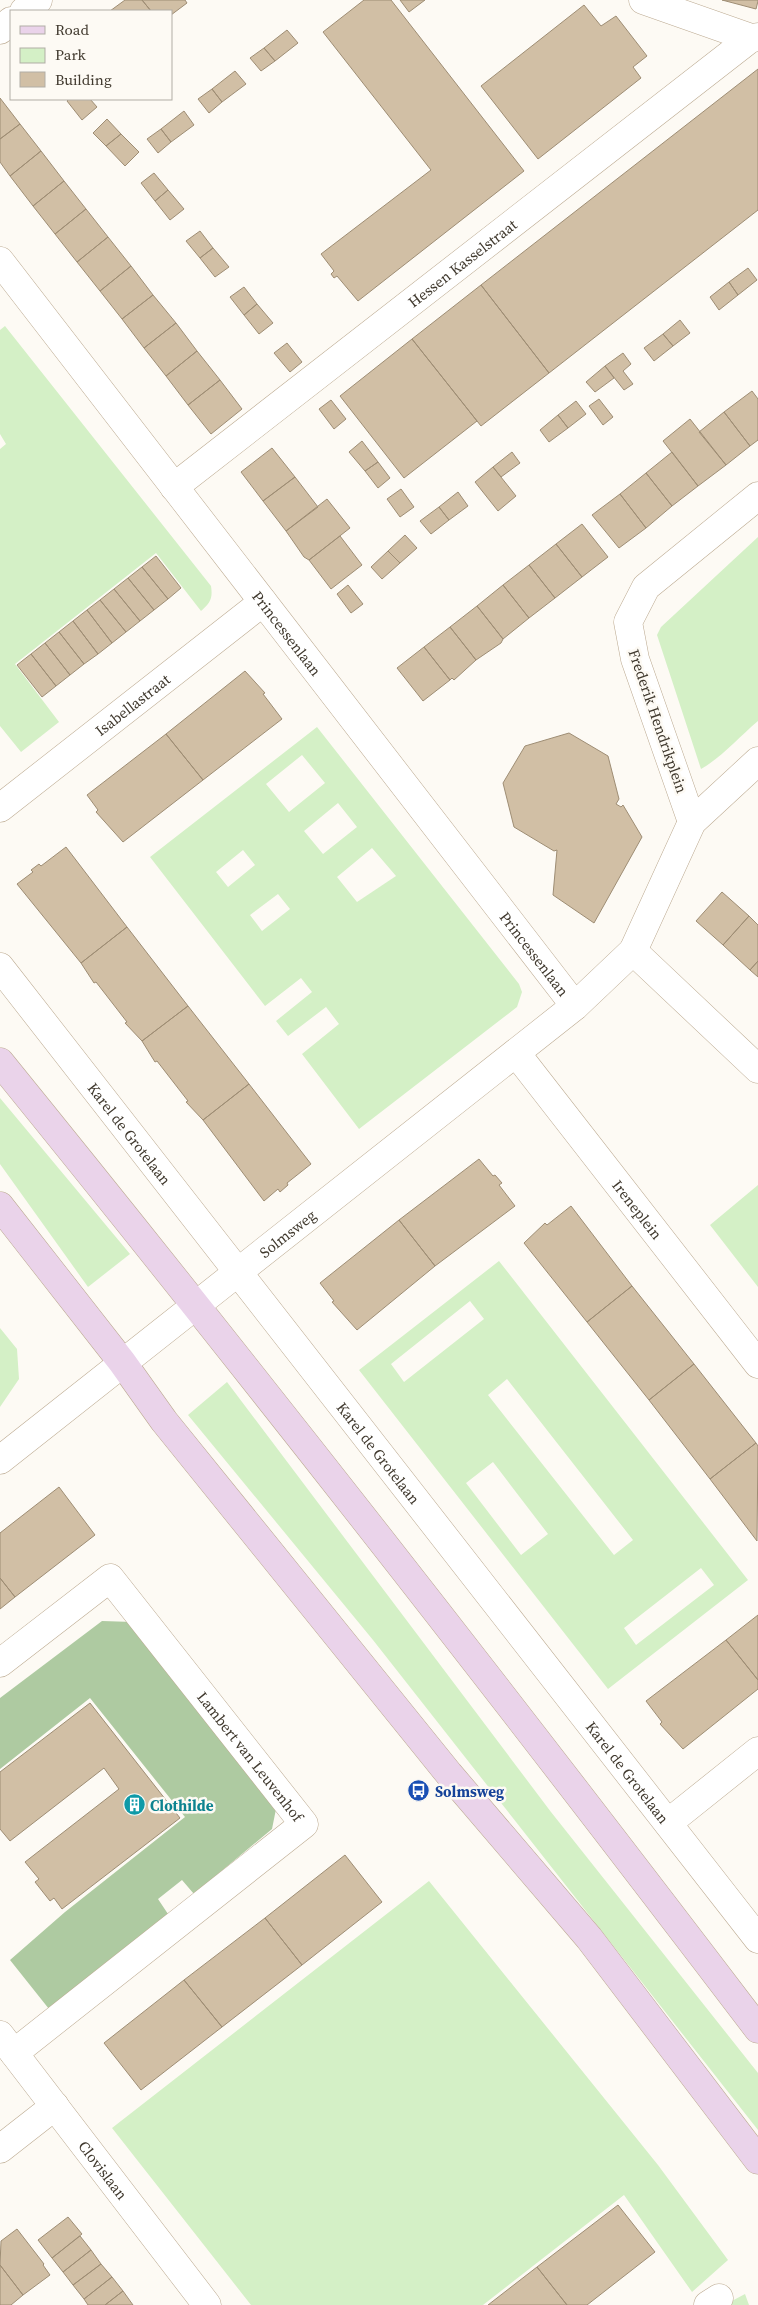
<svg xmlns="http://www.w3.org/2000/svg" width="758" height="2305" font-family="'Source Serif 4',serif">
<style>
.green{fill:#d4f0c6;fill-rule:evenodd}
.forest{fill:#aecaa1}
.building{fill:#d1bfa5;stroke:#9e8d74}
.lines{fill:none;stroke-linecap:round;stroke-linejoin:round}
.minor-casing{stroke:#bcaa91;stroke-width:29}
.secondary-casing{stroke:#bcaa91;stroke-width:29}
.minor{stroke:#fff;stroke-width:28}
.secondary{stroke:#ead3ea;stroke-width:28}
.labels{text-anchor:middle;dominant-baseline:central;stroke-width:5;stroke-linejoin:round;paint-order:stroke}
.street-label{font-size:15px;fill:#40392e;stroke:#fdfaf4}
.transit-label{font-size:15px;font-weight:bold;fill:#164399;stroke:#fdfaf4;text-anchor:start}
.culture-label{font-size:15px;font-weight:bold;fill:#0d838f;stroke:#fdfaf4;text-anchor:start}
</style>
<rect width="100%" height="100%" fill="#fdfaf4"/>
<path class="green" d="M5 326 211 586C213 599 210 603 201 611L156 553 15 664 59 722 21 752 0 726V449L6 444 0 434V330Z
M758 537V721C739 737 722 757 701 769L657 635 661 627Z
M317 727 519 984 522 992 517 1007 359 1129 302 1054 339 1024 326 1007 288 1036 276 1021 312 992 301 978 265 1006 150 857ZM302 755 325 783 289 812 266 784ZM338 803 357 827 323 854 304 831ZM372 848 396 876 357 902 337 877ZM243 850 255 865 228 887 216 872ZM278 894 290 909 262 931 250 915Z
M0 1098 130 1254 88 1287 0 1164Z
M758 1185V1287L710 1225Z
M499 1261 748 1580 608 1689 359 1370ZM470 1301 484 1319 404 1382 391 1364ZM507 1379 633 1540 614 1555 488 1395ZM493 1462 548 1534 521 1555 466 1483ZM701 1568 714 1585 636 1645 624 1628Z
M0 1328 17 1349 19 1379 0 1407Z
M227 1382 551 1812 758 2073V2130L373 1640 188 1415Z
M429 1881 658 2165 728 2260 692 2292 624 2195 483 2305H251L112 2128Z
M745 2294 749 2305H730V2302Z"/>
<path class="forest" d="M102 1621 133 1622 277 1804 272 1829 194 1894 182 1880 158 1899 168 1914 49 2009 10 1960 65 1912 185 1817 90 1698 0 1769V1698Z"/>
<path class="building" d="M125 0H142L151 11H110Z
M142 0H185L187 3 171 15V11H151Z
M364 0H391L524 171 358 301 337 276 334 278 331 274 334 271 321 254 431 170 323 32Z
M400 0H425L409 12Z
M722 0H758V1L756 9Z
M584 5 601 26 616 16 647 56 633 67 641 78 538 159 481 86Z
M287 30 298 43 275 61 264 48Z
M264 48 275 61 261 71 250 58Z
M758 69V210L549 373 481 285Z
M235 71 246 84 222 102 212 89Z
M212 89 222 102 209 113 198 99Z
M0 98 20 124 0 139Z
M69 99H90L97 107 82 120 67 101Z
M184 111 194 125 171 142 161 129Z
M107 119 121 134 106 146 93 133Z
M20 124 41 151 10 176 0 162V139Z
M161 129 171 142 158 153 147 139Z
M121 134 139 152 125 166 106 146Z
M41 151 64 181 33 206 10 176Z
M154 173 168 190 155 201 141 183Z
M64 181 86 209 55 234 33 206Z
M168 190 184 209 170 220 155 201Z
M86 209 108 237 77 262 55 234Z
M200 231 213 248 200 258 186 241Z
M108 237 131 266 100 291 77 262Z
M213 248 229 267 215 277 200 258Z
M131 266 153 295 122 319 100 291Z
M748 268 757 280 738 295 729 282Z
M729 282 738 295 719 310 710 297Z
M481 285 549 373 481 426 412 339Z
M244 287 257 304 244 315 230 297Z
M153 295 176 323 144 348 122 319Z
M257 304 273 323 259 334 244 315Z
M680 320 690 333 673 346 663 334Z
M176 323 197 351 166 376 144 348Z
M663 334 673 346 654 361 644 348Z
M412 339 477 421 404 478 340 396Z
M287 343 302 362 290 372 274 353Z
M197 351 220 380 188 405 166 376Z
M623 353 631 364 623 371 633 384 624 390 605 366Z
M605 366 614 378 595 392 586 382Z
M220 380 242 409 211 434 188 405Z
M752 391 758 399V440L750 446 724 412Z
M599 399 613 417 603 425 589 406Z
M331 400 346 419 334 429 319 409Z
M576 401 586 414 568 428 558 415Z
M724 412 750 446 726 465 699 432Z
M558 415 568 428 549 442 540 430Z
M690 419 726 465 698 486 663 441Z
M362 441 378 462 365 471 349 452Z
M272 448 295 477 263 501 241 472Z
M512 452 520 463 501 477 493 467Z
M672 452 698 486 672 506 646 473Z
M378 462 390 478 378 488 365 471Z
M493 467 516 496 498 511 475 482Z
M646 473 672 506 646 528 620 494Z
M295 477 318 507 286 531 263 501Z
M401 489 414 507 400 517 387 499Z
M458 492 468 506 449 520 439 507Z
M620 494 646 528 619 548 592 515Z
M327 499 350 528 309 560 304 557 286 531Z
M439 507 449 520 431 534 420 521Z
M582 524 608 557 582 577 556 544Z
M405 535 417 548 400 563 388 551Z
M340 536 362 565 331 589 309 560Z
M556 544 582 577 555 598 529 565Z
M388 551 400 563 382 579 371 567Z
M156 556 181 588 168 599 142 567Z
M529 565 555 598 529 618 503 585Z
M142 567 168 599 154 610 128 578Z
M128 578 154 610 140 621 114 589Z
M348 585 363 604 351 613 337 594Z
M503 585 529 618 503 639 477 606Z
M114 589 140 621 126 632 100 600Z
M100 600 126 632 112 643 87 610Z
M477 606 503 639 501 643 476 660 450 627Z
M87 610 112 643 98 654 73 621Z
M73 621 98 654 84 664 59 632Z
M450 627 476 660 454 680 452 678 450 680 424 647Z
M59 632 84 664 70 675 45 643Z
M45 643 70 675 56 686 31 654Z
M424 647 450 680 423 701 397 668Z
M31 654 56 686 42 697 17 665Z
M245 671 265 693 263 694 282 719 203 780 166 734Z
M569 733 608 756 619 799 616 804 621 807 623 805 642 837 594 923 553 895 557 850 554 851 514 827 503 783 525 746Z
M166 734 203 780 123 842 96 812 98 810 87 795Z
M66 847 127 927 81 963 17 884 33 872 31 870 39 864 41 866Z
M722 892 749 916 723 945 696 921Z
M749 916 758 925V961L750 970 723 945Z
M127 927 188 1006 142 1041 125 1023 127 1022 96 982 94 983 81 963Z
M758 961V977L750 970Z
M188 1006 249 1084 203 1120 186 1102 188 1101 157 1061 155 1062 142 1041Z
M249 1084 311 1164 287 1183 288 1185 280 1192 278 1189 264 1201 203 1120Z
M479 1159 493 1176 495 1175 502 1183 499 1185 515 1206 435 1266 399 1220Z
M571 1206 632 1286 587 1322 524 1243 545 1223 547 1225Z
M399 1220 435 1266 357 1330 332 1302 334 1301 320 1283Z
M632 1286 694 1364 649 1400 587 1322Z
M694 1364 756 1443 710 1479 649 1400Z
M756 1443 758 1446 757 1541 710 1479Z
M59 1487 95 1535 15 1597 0 1578V1533Z
M0 1578 15 1597 0 1609Z
M758 1615V1680L726 1640Z
M726 1640 758 1680V1689L683 1749 660 1724 662 1722 646 1701Z
M90 1703 180 1818 62 1909 54 1898 50 1901 35 1882 39 1879 25 1862 119 1789 104 1768 10 1841 0 1829V1772Z
M345 1855 382 1902 302 1965 265 1918Z
M265 1918 302 1965 222 2027 184 1980Z
M184 1980 222 2027 141 2090 104 2043Z
M618 2205 655 2252 587 2305H567L537 2267Z
M68 2217 82 2234 52 2258 38 2240Z
M17 2229 44 2264 43 2265 50 2275 23 2295 0 2265 1 2241Z
M80 2236 91 2250 63 2272 52 2258Z
M91 2250 101 2264 73 2285 63 2272Z
M101 2264 112 2277 84 2299 73 2285Z
M0 2265 23 2295 11 2305H0Z
M537 2267 567 2305H488Z
M112 2277 123 2291 105 2305H88L84 2299Z
M123 2291 133 2305H105Z"/>
<g class="lines">
<defs>
<g id="minor">
<path d="M643 0 751 38 758 37"/>
<path d="M24 11 38 0"/>
<path d="M0 30 11 21"/>
<path id="s1" d="M0 261 575 1006"/>
<path id="s2" d="M174 487 751 38"/>
<path id="s3" d="M0 808 263 602"/>
<path d="M692 822 635 659 628 622 646 587 758 496"/>
<path d="M633 951 692 822 758 761"/>
<path id="s4" d="M0 967 758 1939"/>
<path id="s5" d="M516 1053 758 1364"/>
<path id="s6" d="M0 1460 575 1006 633 951 758 1069"/>
<path id="s7" d="M0 1663 110 1578 304 1824 14 2053"/>
<path d="M668 1823 758 1751"/>
<path id="s8" d="M0 2035 207 2305"/>
<path d="M0 2149 55 2106"/>
<path d="M708 2305 719 2298"/>
</g>
<path id="secondary" d="M0 1062C258 1380 510 1703 758 2029
M0 1206 122 1362 164 1421 449 1774 589 1938 758 2160"/>
</defs>
<use href="#minor" class="minor-casing"/>
<use href="#secondary" class="secondary-casing"/>
<use href="#minor" class="minor"/>
<use href="#secondary" class="secondary"/>
</g>
<defs>
<symbol id="bus-disc" viewBox="-11 -11 22 22"><circle r="9.5" fill="#1a4fb4" stroke="#fdfaf4"/><path d="M-5-6H5V4H4V6H2V4H-2V6H-4V4H-5ZM-3.5-4V0h7V-4ZM-3.5 1.2v1.5H-2V1.2ZM2 1.2v1.5H3.5V1.2Z" fill="#fff"/></symbol>
<symbol id="building-disc" viewBox="-11 -11 22 22"><circle r="9.5" fill="#0f9aa8" stroke="#fdfaf4"/><path d="M-4-6H4V6H1V3H-1V6H-4ZM-2.5-4.3h1.7v1.8h-1.7ZM.8-4.3h1.7v1.8H.8ZM-2.5-1h1.7V.8h-1.7ZM.8-1h1.7V.8H.8Z" fill="#fff"/></symbol>
</defs>
<g fill-rule="evenodd">
<use href="#bus-disc" x="406" y="1778" width="25" height="25"/>
<use href="#building-disc" x="122" y="1792" width="25" height="25"/>
</g>
<g class="labels">
<g class="street-label">
<text stroke="none"><textPath href="#s2" startOffset="365">Hessen Kasselstraat</textPath></text>
<text stroke="none"><textPath href="#s1" startOffset="470">Princessenlaan</textPath></text>
<text stroke="none"><textPath href="#s3" startOffset="168">Isabellastraat</textPath></text>
<text transform="translate(658 721) rotate(71)">Frederik Hendrikplein</text>
<text stroke="none"><textPath href="#s1" startOffset="875">Princessenlaan</textPath></text>
<text stroke="none"><textPath href="#s4" startOffset="211">Karel de Grotelaan</textPath></text>
<text stroke="none"><textPath href="#s5" startOffset="198">Ireneplein</textPath></text>
<text stroke="none"><textPath href="#s6" startOffset="366">Solmsweg</textPath></text>
<text stroke="none"><textPath href="#s4" startOffset="616">Karel de Grotelaan</textPath></text>
<text stroke="none"><textPath href="#s7" startOffset="366">Lambert van Leuvenhof</textPath></text>
<text stroke="none"><textPath href="#s4" startOffset="1021">Karel de Grotelaan</textPath></text>
<text stroke="none"><textPath href="#s8" startOffset="170">Clovislaan</textPath></text>
</g>
<g class="transit-label">
<text x="435" y="1791">Solmsweg</text>
</g>
<g class="culture-label">
<text x="150" y="1805">Clothilde</text>
</g>
</g>
<rect x="10" y="10" width="162" height="90" fill="#fdfaf4" stroke="#b1ada5"/>
<rect x="20" y="26" width="25" height="8" fill="#ead3ea" stroke="#b1ada5"/>
<text x="55" y="35" font-size="15" fill="#40392e">Road</text>
<rect x="20" y="48" width="25" height="15" fill="#d4f0c6" stroke="#b1ada5"/>
<text x="55" y="60" font-size="15" fill="#40392e">Park</text>
<rect x="20" y="72" width="25" height="15" fill="#d1bfa5" stroke="#b1ada5"/>
<text x="55" y="85" font-size="15" fill="#40392e">Building</text>
</svg>
